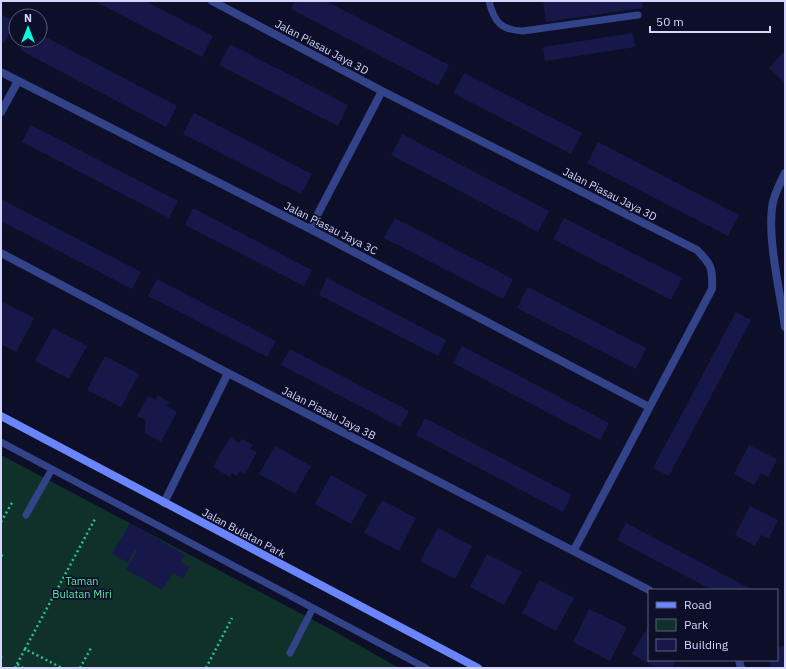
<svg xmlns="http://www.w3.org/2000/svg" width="786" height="669" font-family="'IBM Plex Sans',sans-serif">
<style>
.green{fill:#0f3129}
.building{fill:#17184a}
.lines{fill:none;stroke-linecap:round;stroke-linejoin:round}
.path{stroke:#23c297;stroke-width:2.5;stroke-dasharray:2 3;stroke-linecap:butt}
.lane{stroke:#33438a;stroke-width:7}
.street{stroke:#33438a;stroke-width:8}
.secondary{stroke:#6a86ff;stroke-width:8}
.labels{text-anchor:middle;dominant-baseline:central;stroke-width:3.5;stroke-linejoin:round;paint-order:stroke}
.street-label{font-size:11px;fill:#d3d7ff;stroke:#0d0e27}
.park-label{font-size:11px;fill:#53eba4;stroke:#0d0e27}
</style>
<rect width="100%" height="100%" fill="#0d0e27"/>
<path class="green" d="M1 455 334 631 399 668H1Z"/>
<path class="building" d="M94 1H145L213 36 202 57Z
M295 1H326L449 65 438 86 291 9Z
M543 1H642L643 8 546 22Z
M1 14 15 22 4 43 1 41Z
M633 33 635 47 545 61 543 47Z
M40 34 177 106 166 127 20 50 25 40H40Z
M230 44 348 105 338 126 219 65Z
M785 50V83L769 68Z
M464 73 582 133 571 154 453 93Z
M194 113 312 174 301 194 183 134Z
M31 125 178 201 169 218 22 142Z
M402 134 549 211 538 232 391 155Z
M598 142 739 215 728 236 587 163Z
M1 199 141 272 132 289 1 221Z
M193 208 312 270 304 286 185 225Z
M395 218 513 279 503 299 384 238Z
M564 218 682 278 671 300 553 239Z
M327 278 446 340 438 356 319 295Z
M157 279 276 341 267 357 148 296Z
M528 287 646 348 636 369 517 308Z
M1 301 34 318 16 352 1 344Z
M736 312 751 320 669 476 653 468Z
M53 328 87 346 69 379 35 361Z
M462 346 609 423 600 440 453 363Z
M290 349 409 411 400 427 281 365Z
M105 356 139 374 121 407 87 390Z
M158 395 169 402 167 406 177 412 161 442 145 433V420L137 416 148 396 156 400Z
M425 418 572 495 563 512 416 435Z
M230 437 239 443 242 439 253 445 250 449 257 452 245 474 240 471 237 476 232 473 230 477 213 467Z
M749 445 777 459 768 477 761 473 754 485 734 474Z
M275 446 311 466 295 494 259 474Z
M331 475 367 495 351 524 315 504Z
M382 500 416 518 399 551 364 533Z
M750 506 778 520 769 538 761 535 755 546 735 535Z
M130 523 185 555 181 562 190 567 183 579 173 573 162 590 126 569 137 551 135 550 128 563 112 554Z
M626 523 753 590H712L617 540Z
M438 528 472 546 455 579 420 561Z
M487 554 522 572 504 605 470 587Z
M539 580 574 598 556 631 522 613Z
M589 609 627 627 610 661 573 642Z
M649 624V660H676L672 668H657L632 654Z
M785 646V668H770L769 660H777V647Z"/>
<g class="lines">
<path class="path" d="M1 522 13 501
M1 555 4 557
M25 649 96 517
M1 656V658
M17 664 25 649 62 668
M15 668 17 664 23 668
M80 668 91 648
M206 668 232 618"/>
<path class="lane" d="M489 1C494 22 501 30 523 31L638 15
M1 442 426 668
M26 515 52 469
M290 653 313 608"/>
<path class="street" d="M212 1 382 91 697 250C711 264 713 268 712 289L574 550
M1 72 310 229 649 407
M1 112 18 81
M785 173C780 184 773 195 772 208 768 242 780 292 785 327
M310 229 382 91
M1 253 228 373 649 590
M164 503 228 373
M739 660 741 668"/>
<path class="secondary" d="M1 416 478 668"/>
</g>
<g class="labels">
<g class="street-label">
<text transform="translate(322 47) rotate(28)">Jalan Piasau Jaya 3D</text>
<text transform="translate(610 194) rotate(27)">Jalan Piasau Jaya 3D</text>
<text transform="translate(331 228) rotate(27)">Jalan Piasau Jaya 3C</text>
<text transform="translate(329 413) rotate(27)">Jalan Piasau Jaya 3B</text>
<text transform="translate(244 533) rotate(28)">Jalan Bulatan Park</text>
</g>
<g class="park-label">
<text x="82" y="581">Taman<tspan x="82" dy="13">Bulatan Miri</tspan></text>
</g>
</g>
<rect width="786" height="669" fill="none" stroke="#d3d7ff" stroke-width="4"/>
<rect x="648" y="589" width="130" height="72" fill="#0d0e27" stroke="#5c5e7d"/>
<rect x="656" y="602" width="20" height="6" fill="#6a86ff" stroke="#5c5e7d"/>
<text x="684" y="609" font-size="12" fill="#d3d7ff">Road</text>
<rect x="656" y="619" width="20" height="12" fill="#0f3129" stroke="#5c5e7d"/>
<text x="684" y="629" font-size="12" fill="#d3d7ff">Park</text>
<rect x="656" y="639" width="20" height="12" fill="#17184a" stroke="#5c5e7d"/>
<text x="684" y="649" font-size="12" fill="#d3d7ff">Building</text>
<g transform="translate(28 28)"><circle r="19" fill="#0d0e27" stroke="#5c5e7d"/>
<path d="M0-3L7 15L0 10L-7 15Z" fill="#00fee0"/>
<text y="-6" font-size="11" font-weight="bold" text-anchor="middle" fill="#d3d7ff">N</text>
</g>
<path d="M650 26v6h120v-6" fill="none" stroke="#d3d7ff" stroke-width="2"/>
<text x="656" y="26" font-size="12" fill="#d3d7ff" stroke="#0d0e27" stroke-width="3" paint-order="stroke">50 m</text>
</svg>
